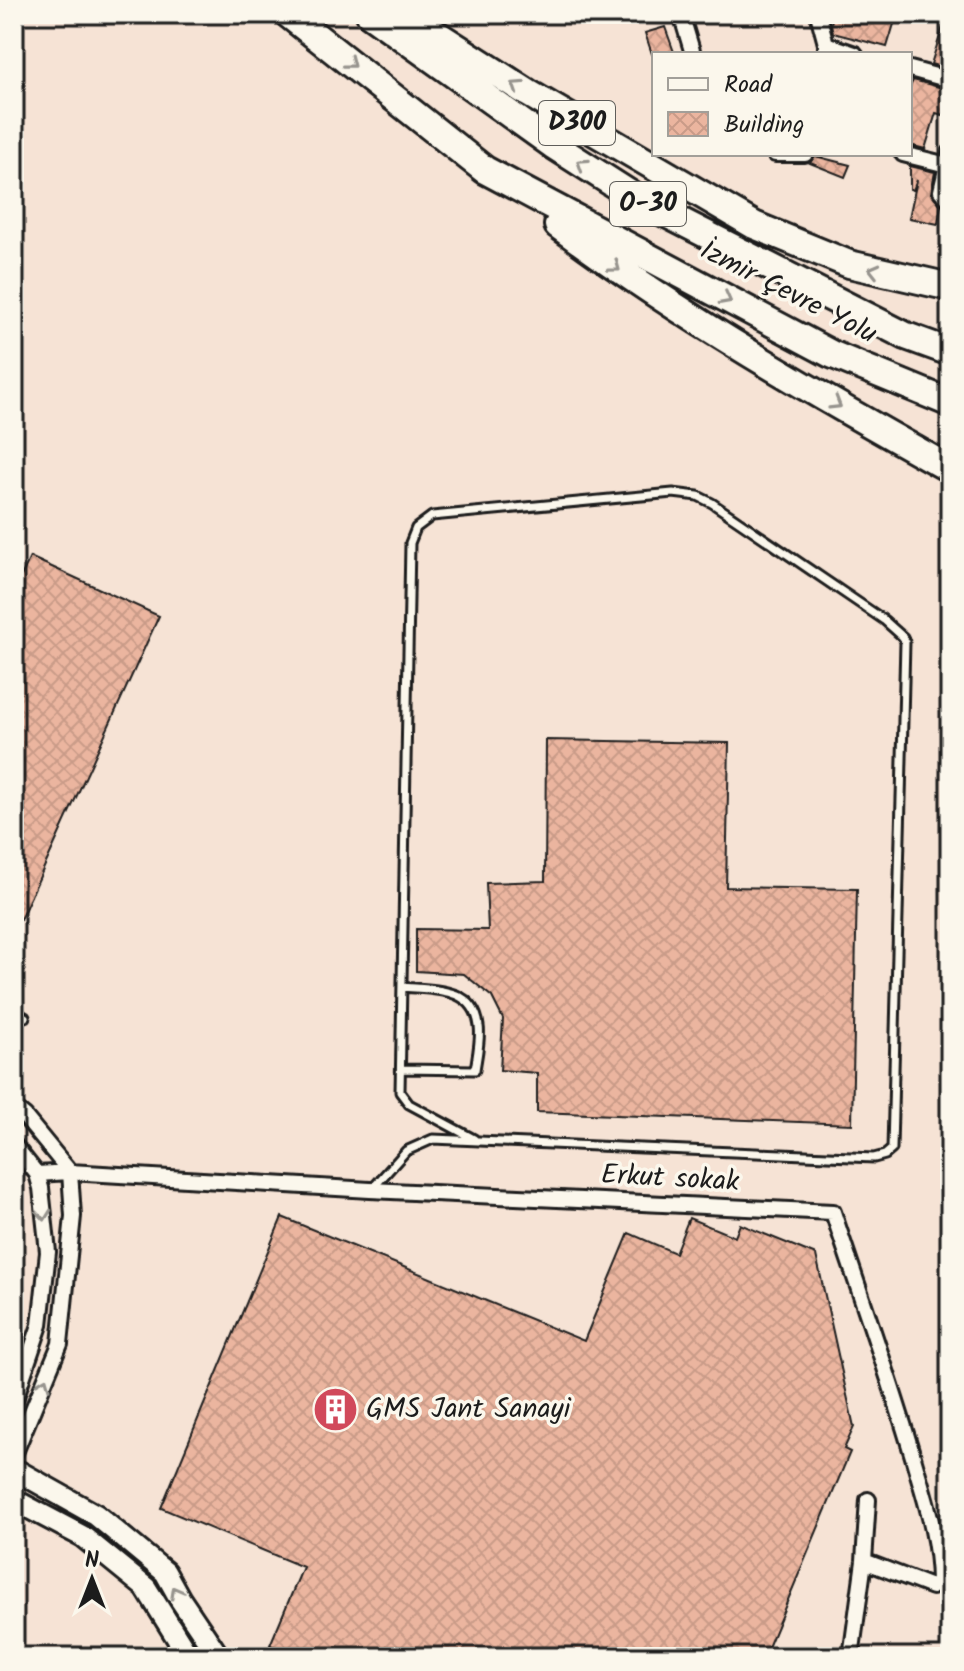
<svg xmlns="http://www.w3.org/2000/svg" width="964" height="1671" font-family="Kalam,sans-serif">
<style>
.building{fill:url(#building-cross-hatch);stroke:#1c1c1c;stroke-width:2}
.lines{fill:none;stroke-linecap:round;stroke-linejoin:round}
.lane-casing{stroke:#1c1c1c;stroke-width:13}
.street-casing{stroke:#1c1c1c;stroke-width:20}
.secondary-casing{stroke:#1c1c1c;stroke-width:26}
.highway-casing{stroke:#1c1c1c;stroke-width:32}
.lane{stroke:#fbf7ec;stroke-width:7}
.street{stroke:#fbf7ec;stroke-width:14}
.secondary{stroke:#fbf7ec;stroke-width:20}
.highway{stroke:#fbf7ec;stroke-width:26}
.oneway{stroke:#97948e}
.labels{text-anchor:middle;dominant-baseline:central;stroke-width:7;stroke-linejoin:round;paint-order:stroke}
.shield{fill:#fbf7ec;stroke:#5f5e5a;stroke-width:2}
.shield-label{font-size:26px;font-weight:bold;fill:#1c1c1c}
.street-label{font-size:28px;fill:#1c1c1c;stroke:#fbf7ec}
.poi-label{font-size:28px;fill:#1c1c1c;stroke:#fbf7ec;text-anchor:start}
</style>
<defs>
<pattern id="building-cross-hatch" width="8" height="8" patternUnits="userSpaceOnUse" patternTransform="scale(2)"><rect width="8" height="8" fill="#ebb59f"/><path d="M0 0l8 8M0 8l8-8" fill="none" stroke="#c99b88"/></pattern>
</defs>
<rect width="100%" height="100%" fill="#f6e3d5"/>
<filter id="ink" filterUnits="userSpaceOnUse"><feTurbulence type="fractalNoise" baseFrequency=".0125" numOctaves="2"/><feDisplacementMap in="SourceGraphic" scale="16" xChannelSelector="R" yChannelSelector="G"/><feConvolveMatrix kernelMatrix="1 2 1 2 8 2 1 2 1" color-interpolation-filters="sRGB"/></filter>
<g filter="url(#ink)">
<path class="building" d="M833 14H897L887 47 833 33 831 24Z
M947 14H950V70L931 64Z
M665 27 674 52 652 54 645 33Z
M913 80 950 90V117L936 113 925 149 910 145V87Z
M815 156 850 165 845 177 810 163Z
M910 166 935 172 931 193 941 205 938 224 909 218 917 180 913 190 910 189Z
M30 557 159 616 14 933V592Z
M546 740 729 743 726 887 857 889 852 1124 537 1112V1073L500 1070 503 1019 492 997 464 974 416 971V929L488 930 486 883 545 881Z
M282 1217 584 1341 629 1233 675 1253 689 1218 735 1237 740 1224 816 1255 854 1427 844 1449 850 1452 764 1657H298L270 1645 303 1567 161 1508Z"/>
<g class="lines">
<defs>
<path id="lane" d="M14 1012 25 1017
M401 1069 475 1070C477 1056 481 1039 479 1026 474 986 432 990 402 987
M372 1189 406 1151 433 1139 874 1158 885 1155 892 1149 905 642 903 637 884 620 712 503 698 496 673 493 432 516 416 528 410 543 400 1092 409 1104 474 1139"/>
<path id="street" d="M681 14 693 54
M818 14 826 44V54
M826 44 855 54
M910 69 950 80
M950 153 941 191 950 200
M775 154H805
M903 154 947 165
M14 1108 25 1117 70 1172 73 1216 60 1344 14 1455
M14 1145 37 1174 41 1188 48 1252 40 1325 14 1402
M37 1174 70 1172 370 1190 833 1212C860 1294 889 1375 913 1457 925 1499 939 1539 939 1583L932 1587 864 1561
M851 1657 864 1561 868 1500"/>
<path id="secondary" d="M14 1469 96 1515 165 1572 180 1599 219 1657
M14 1500 82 1536 146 1588 189 1657"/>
<path id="highway" d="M288 14 485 170 831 354 950 403
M370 14 553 145 639 200 906 336 950 352
M405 14 528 93 754 225 849 264 950 287
M558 225C681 317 816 394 950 469"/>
</defs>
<use href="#lane" class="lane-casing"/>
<use href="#street" class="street-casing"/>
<use href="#secondary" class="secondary-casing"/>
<use href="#highway" class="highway-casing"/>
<use href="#lane" class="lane"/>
<use href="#street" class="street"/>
<use href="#secondary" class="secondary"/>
<use href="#highway" class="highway"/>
</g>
<defs><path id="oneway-chevron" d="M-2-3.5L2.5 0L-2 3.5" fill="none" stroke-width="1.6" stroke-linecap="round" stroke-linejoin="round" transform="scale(2)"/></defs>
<g class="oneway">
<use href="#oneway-chevron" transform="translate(350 63) rotate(38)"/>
<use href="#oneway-chevron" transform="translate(517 86) rotate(-147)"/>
<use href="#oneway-chevron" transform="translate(582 164) rotate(-147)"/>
<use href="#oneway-chevron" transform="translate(615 267) rotate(37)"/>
<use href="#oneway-chevron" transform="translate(874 270) rotate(-166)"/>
<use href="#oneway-chevron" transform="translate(726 299) rotate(28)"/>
<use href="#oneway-chevron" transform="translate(836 404) rotate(31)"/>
<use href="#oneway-chevron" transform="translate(44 1215) rotate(84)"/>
<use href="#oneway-chevron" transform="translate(44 1383) rotate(-68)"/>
<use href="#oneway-chevron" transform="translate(176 1592) rotate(-119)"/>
</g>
</g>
<defs>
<symbol id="building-disc" viewBox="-11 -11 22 22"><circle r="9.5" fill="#d1495b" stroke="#fbf7ec"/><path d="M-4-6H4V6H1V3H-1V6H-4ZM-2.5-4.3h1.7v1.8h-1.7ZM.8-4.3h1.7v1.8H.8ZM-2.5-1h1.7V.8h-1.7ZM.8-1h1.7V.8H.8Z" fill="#fff"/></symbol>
</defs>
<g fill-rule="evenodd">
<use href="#building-disc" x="310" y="1384" width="51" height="51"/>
</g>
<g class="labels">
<g class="shield">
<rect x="539" y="101" width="76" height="44" rx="6"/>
<rect x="610" y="182" width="76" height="44" rx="6"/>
</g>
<g class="shield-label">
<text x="577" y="123">D300</text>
<text x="648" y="204">O-30</text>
</g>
<g class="street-label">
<text transform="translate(788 293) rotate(27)">İzmir Çevre Yolu</text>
<text transform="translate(670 1179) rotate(3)">Erkut sokak</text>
</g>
<g class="poi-label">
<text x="366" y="1409">GMS Jant Sanayi</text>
</g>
</g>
<rect width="964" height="1671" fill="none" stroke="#fbf7ec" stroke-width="48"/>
<rect x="24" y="24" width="916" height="1623" fill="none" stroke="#1c1c1c" stroke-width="3" filter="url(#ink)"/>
<rect x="652" y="52" width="260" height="104" fill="#fbf7ec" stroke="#a29f99" stroke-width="2"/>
<rect x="668" y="78" width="40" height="12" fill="#fbf7ec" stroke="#a29f99" stroke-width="2"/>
<text x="724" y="92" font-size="24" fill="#1c1c1c">Road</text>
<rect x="668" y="112" width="40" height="24" fill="url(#building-cross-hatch)" stroke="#a29f99" stroke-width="2"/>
<text x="724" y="132" font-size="24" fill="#1c1c1c">Building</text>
<g transform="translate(92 1579)" stroke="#fbf7ec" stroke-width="6" paint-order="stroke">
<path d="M0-6L14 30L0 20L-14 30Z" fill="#1c1c1c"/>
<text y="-12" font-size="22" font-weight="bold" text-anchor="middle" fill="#1c1c1c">N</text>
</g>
</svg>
